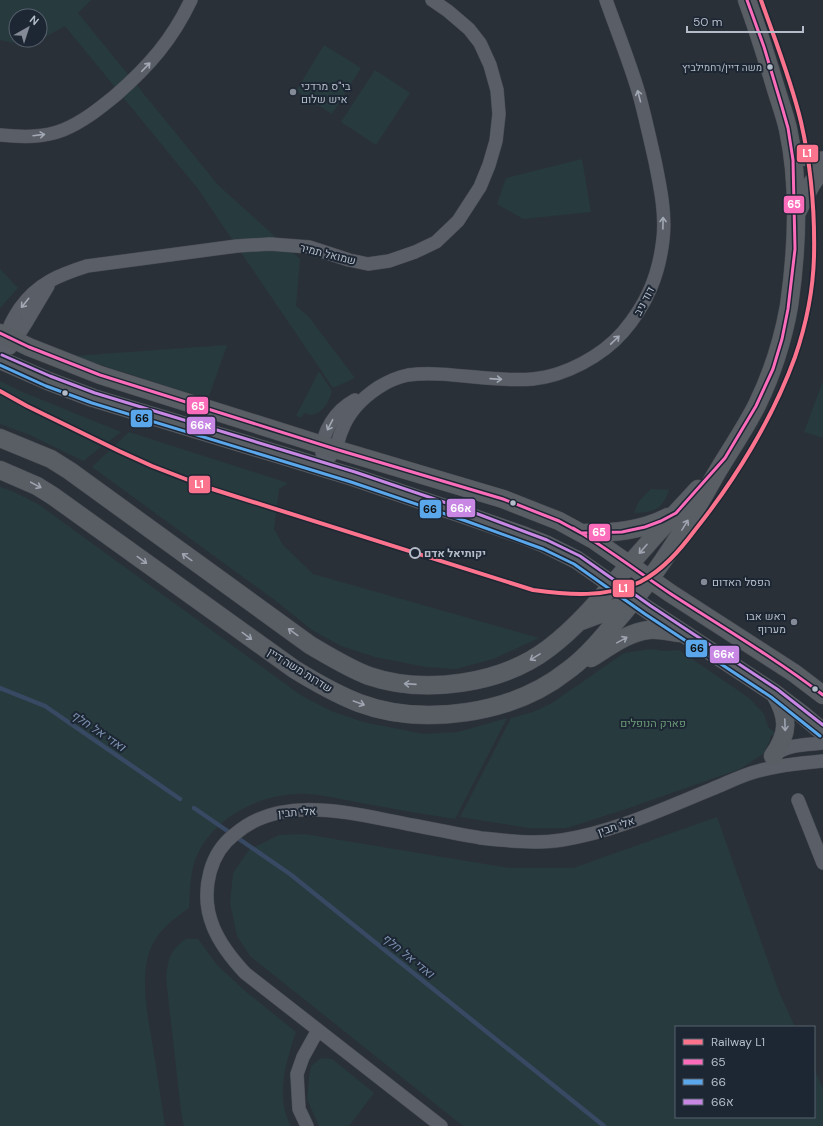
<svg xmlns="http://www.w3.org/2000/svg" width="823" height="1126" font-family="'DM Sans',Heebo,sans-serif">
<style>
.green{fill:#273a3e}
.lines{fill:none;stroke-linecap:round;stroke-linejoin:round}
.stream{stroke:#384963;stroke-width:4.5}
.street-casing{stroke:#484c53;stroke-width:14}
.secondary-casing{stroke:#484c53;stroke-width:19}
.street{stroke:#5a5e66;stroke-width:13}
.secondary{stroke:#595d64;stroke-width:18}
.bus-1-casing{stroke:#1d2633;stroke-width:6}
.bus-2-casing{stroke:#1d2633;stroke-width:6}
.bus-3-casing{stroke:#1d2633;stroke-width:6}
.bus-1{stroke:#fb6dba;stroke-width:3}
.bus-2{stroke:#5aa8eb;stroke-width:3}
.bus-3{stroke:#c787e3;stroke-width:3}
.rail-1-casing{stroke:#1d2633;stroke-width:7}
.rail-1{stroke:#fc738d;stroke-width:4}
.oneway{stroke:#a2a9b5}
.oneway2{stroke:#9da4b0}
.bus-dot{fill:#b4bcc9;stroke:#1d2633;stroke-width:1.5}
.poi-dot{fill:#848b96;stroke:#1d2633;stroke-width:1.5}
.stop-dot{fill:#1d2633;stroke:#b4bcc9;stroke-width:2}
.labels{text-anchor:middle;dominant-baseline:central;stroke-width:4;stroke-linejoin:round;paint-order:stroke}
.bus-label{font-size:10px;fill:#b4bcc9;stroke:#1d2633;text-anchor:end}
.poi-label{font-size:11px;fill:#b4bcc9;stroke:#1d2633;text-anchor:start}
.street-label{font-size:11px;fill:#b4bcc9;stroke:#1d2633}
.stop-label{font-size:11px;font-weight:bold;fill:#b4bcc9;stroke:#1d2633;text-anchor:start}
.park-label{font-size:11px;fill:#6b9a76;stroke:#1d2633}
.water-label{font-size:12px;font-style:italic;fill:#7c92b1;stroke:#1d2633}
.line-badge{stroke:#1d2633;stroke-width:1.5}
.badge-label{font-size:11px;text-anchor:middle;font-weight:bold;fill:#fff}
.pale-badge-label{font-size:11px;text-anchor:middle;font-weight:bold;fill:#111}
</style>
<rect width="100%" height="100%" fill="#2a3038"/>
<path class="green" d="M0 0H91L78 13 218 185 300 259 296 306 308 316 355 378 333 388 198 189 65 26 47 36 40 38V16H16V40H28L14 43 0 40Z
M324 45 361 68 332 114 296 91Z
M375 70 410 93 376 145 341 122Z
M582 159 591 212 523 219 497 204 506 178Z
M0 269 18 288 0 308Z
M227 345 208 399 73 356Z
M319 371 332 391C329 403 319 420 304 413L301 418 296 416Z
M0 381 20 391 121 432 83 461 30 435 0 424Z
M823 381V438L804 432Z
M129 432 288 483 279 489 274 529 283 545 313 574 539 638 493 659 456 669 426 667 375 657 341 646 312 630 276 601 92 467Z
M0 487 12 491 38 504 302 696 331 711 363 722 424 734 458 732 507 718 455 819C422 814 389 808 356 802 341 799 324 795 308 794 263 791 209 818 194 863 190 878 190 893 189 908 172 920 156 932 149 953 140 980 148 1019 153 1047 157 1073 161 1100 165 1126H0Z
M651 489 669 490C662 511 653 512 634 513L639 501Z
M651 649 664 651 679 650 749 698 764 714 768 727 776 734 770 736V740L763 754 740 769 629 808 567 828H529L460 817 511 718 533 712 552 703 624 653Z
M717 817 779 992 795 1027H676V1117H814V1069L823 1089V1126H463L250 956 237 936 230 903 233 873 249 850 279 835 304 834 509 868H573Z
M186 939H198L217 965 244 990 296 1032C286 1062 275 1096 291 1126H184L181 1111 166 978C168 959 170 950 186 939Z
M321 1058 332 1059 374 1093 349 1126H319L307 1099 309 1078 311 1066Z"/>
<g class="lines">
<path class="stream" d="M0 688 45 706 180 799
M194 808 290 874 604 1126"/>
<defs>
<path id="street" d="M0 135C21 137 43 138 63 130 83 122 100 108 116 95 149 66 172 40 191 0
M793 160 823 158
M10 348 26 323 48 286
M1 360C2 352 3 344 6 336 9 326 14 317 20 308 38 283 59 275 87 266L237 246 270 244 309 247 349 260 368 264 389 261 415 252 436 242 458 221 480 187 489 165 496 141 499 114 497 90 490 65 480 43 469 29 448 11 432 0
M322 453C322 431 335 411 355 400
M322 467C326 461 331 456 335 450 338 444 339 436 342 430 349 411 362 398 379 387 387 382 398 377 408 375 449 370 492 383 533 379 565 376 602 356 623 332 647 304 659 275 663 239 666 213 660 186 655 161 650 139 645 116 639 94 630 63 617 31 606 0
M774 755C788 744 806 745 823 743
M798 800 823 863
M307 1126 299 1109 297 1074 303 1057 318 1030
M441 1126 245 973C218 944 199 913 210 872 214 857 223 843 235 834 276 798 338 810 387 820 418 826 450 833 481 838 508 841 536 844 562 840 614 832 663 809 712 789 727 783 742 775 758 771 779 765 802 763 823 761"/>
<path id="secondary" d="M796 214 811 185 823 167
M0 333 29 347 100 375 335 449 503 499 559 521 594 540 670 593 794 673 823 695
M0 360 48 381 93 398 353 477 468 516 525 536 545 544 577 560 648 610 774 693 803 715 823 732
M0 438 51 459 70 471 310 645C329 656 348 668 369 676 425 695 502 684 549 648 586 620 614 581 645 547 662 527 681 508 698 489
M0 470 37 486 53 496 294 669C315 682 336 694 359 703 423 727 513 714 567 671 584 659 598 643 611 627 651 583 683 533 712 481 726 456 744 431 757 405 772 374 783 340 789 306 797 250 800 185 788 129 785 116 780 102 776 89 767 59 758 30 747 0
M583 533C613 533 641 531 668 517
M581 621 632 602
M591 658C609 647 628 632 649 630 660 629 670 632 680 633
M773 756C789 733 789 718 775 694"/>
</defs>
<use href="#street" class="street-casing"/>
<use href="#secondary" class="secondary-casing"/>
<use href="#street" class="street"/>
<use href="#secondary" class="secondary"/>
<defs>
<path id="bus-1" d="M0 333 29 347 100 375 335 449 503 499 559 521 581 533 622 532 645 527 661 521 676 513 725 458 756 406 773 369 782 339 788 309 795 249 793 160 788 128 782 107 764 47 747 0
M573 528C607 548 638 572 671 594 722 627 775 658 823 695"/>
<path id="bus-2" d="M0 365 46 386 92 403 351 482 466 521 543 549 574 564 645 614 771 697 820 736"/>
<path id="bus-3" d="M2 355 50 376 95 393 355 472 470 511 547 540 580 556 651 606 777 689 823 725"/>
</defs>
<use href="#bus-1" class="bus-1-casing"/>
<use href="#bus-2" class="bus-2-casing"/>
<use href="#bus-3" class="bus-3-casing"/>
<use href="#bus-1" class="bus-1"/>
<use href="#bus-2" class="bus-2"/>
<use href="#bus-3" class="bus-3"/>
<defs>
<path id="rail-1" d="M0 391 27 406 119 451 152 466 209 488 533 590C569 595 606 598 640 582 663 570 680 550 695 530 735 480 773 418 795 357 806 325 813 292 814 257 815 212 811 166 801 122 791 80 775 40 761 0"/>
</defs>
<use href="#rail-1" class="rail-1-casing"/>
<use href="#rail-1" class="rail-1"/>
</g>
<defs><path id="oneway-shaft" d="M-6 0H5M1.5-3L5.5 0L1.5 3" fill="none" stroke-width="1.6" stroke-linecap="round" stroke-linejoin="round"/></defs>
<g class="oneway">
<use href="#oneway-shaft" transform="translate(146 67) rotate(-46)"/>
<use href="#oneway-shaft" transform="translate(639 96) rotate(-105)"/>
<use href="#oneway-shaft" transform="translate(39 135) rotate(-7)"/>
<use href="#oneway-shaft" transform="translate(663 223) rotate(-89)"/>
<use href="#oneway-shaft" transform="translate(25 303) rotate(129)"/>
<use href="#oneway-shaft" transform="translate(615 340) rotate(-44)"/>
<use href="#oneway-shaft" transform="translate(496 379) rotate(4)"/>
<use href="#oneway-shaft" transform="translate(330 425) rotate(117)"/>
</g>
<g class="oneway2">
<use href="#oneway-shaft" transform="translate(36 485) rotate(28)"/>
<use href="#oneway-shaft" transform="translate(685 525) rotate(-58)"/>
<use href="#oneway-shaft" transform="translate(643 549) rotate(131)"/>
<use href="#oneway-shaft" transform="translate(187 557) rotate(-144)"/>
<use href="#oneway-shaft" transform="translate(142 560) rotate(36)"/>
<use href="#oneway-shaft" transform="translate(293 632) rotate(-144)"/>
<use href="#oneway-shaft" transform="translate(247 636) rotate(36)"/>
<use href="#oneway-shaft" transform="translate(622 640) rotate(-29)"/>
<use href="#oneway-shaft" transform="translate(535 657) rotate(148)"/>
<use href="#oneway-shaft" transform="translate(410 684) rotate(-176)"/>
<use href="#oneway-shaft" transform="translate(359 703) rotate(20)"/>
<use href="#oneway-shaft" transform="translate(785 725) rotate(88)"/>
</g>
<g class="bus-dot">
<circle cx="770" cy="67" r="3.5"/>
<circle cx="65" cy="393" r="3.5"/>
<circle cx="513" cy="503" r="3.5"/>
<circle cx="815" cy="689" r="3.5"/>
</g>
<g class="poi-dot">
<circle cx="293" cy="92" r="4"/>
<circle cx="704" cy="582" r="4"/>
<circle cx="794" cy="622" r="4"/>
</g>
<circle class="stop-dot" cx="415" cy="553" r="5"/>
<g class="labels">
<g class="bus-label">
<text x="762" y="67">משה דיין/רחמילביץ</text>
</g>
<g class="poi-label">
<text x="301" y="86">בי"ס מרדכי<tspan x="301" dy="13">איש שלום</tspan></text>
<text x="712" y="582">הפסל האדום</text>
<text x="786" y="616" text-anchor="end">ראש אבו<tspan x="786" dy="13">מערוף</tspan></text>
</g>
<g class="street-label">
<text transform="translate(328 254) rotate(14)">שמואל תמיר</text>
<text transform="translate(644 301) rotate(-62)">דוד ניב</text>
<text transform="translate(300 670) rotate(32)">שדרות משה דיין</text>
<text transform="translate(297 812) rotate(-4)">אלי תבין</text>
<text transform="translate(616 826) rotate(-19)">אלי תבין</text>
</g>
<g class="stop-label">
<text x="424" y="553">יקותיאל אדם</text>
</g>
<g class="park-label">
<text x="653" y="723">פארק הנופלים</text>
</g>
<g class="water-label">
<text transform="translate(98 731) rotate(34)">ואדי אל חלף</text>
<text transform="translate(408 956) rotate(39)">ואדי אל חלף</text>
</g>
</g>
<g class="line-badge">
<rect x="796" y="144" width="23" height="19" rx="4" fill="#fc738d"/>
<rect x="783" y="195" width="22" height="19" rx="4" fill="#fb6dba"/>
<rect x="186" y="396" width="23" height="19" rx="4" fill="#fb6dba"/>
<rect x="130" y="409" width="23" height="19" rx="4" fill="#5aa8eb"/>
<rect x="186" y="416" width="30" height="19" rx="4" fill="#c787e3"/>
<rect x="188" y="475" width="23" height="19" rx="4" fill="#fc738d"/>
<rect x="446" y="498" width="30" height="20" rx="4" fill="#c787e3"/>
<rect x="419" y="499" width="23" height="20" rx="4" fill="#5aa8eb"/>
<rect x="588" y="523" width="23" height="19" rx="4" fill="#fb6dba"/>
<rect x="612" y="579" width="23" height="19" rx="4" fill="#fc738d"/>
<rect x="685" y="639" width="23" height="19" rx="4" fill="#5aa8eb"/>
<rect x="709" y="645" width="31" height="19" rx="4" fill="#c787e3"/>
</g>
<g class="badge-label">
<text x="807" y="157">L1</text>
<text x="794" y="208">65</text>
<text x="198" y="410">65</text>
<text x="201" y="429">66א</text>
<text x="199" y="488">L1</text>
<text x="461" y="512">66א</text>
<text x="599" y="536">65</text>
<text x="623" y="592">L1</text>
<text x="724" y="658">66א</text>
</g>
<g class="pale-badge-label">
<text x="142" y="422">66</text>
<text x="430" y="513">66</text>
<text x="697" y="652">66</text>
</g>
<rect x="675" y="1026" width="140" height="92" fill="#1d2633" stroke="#59626f"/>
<rect x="683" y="1039" width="20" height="6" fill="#fc738d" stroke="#59626f"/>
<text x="711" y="1046" font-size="12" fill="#b4bcc9">Railway L1</text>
<rect x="683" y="1059" width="20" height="6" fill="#fb6dba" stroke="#59626f"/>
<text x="711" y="1066" font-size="12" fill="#b4bcc9">65</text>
<rect x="683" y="1079" width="20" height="6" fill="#5aa8eb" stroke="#59626f"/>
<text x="711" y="1086" font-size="12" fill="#b4bcc9">66</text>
<rect x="683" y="1099" width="20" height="6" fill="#c787e3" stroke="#59626f"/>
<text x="711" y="1106" font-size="12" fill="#b4bcc9">66א</text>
<g transform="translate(28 28) rotate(39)"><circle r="19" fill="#1d2633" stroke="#59626f"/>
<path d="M0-3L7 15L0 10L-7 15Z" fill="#848b96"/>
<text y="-6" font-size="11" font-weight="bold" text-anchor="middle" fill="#b4bcc9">N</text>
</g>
<path d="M687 26v6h116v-6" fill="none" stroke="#b4bcc9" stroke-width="2"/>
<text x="693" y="26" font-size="12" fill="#b4bcc9" stroke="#1d2633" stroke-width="3" paint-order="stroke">50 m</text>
</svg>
